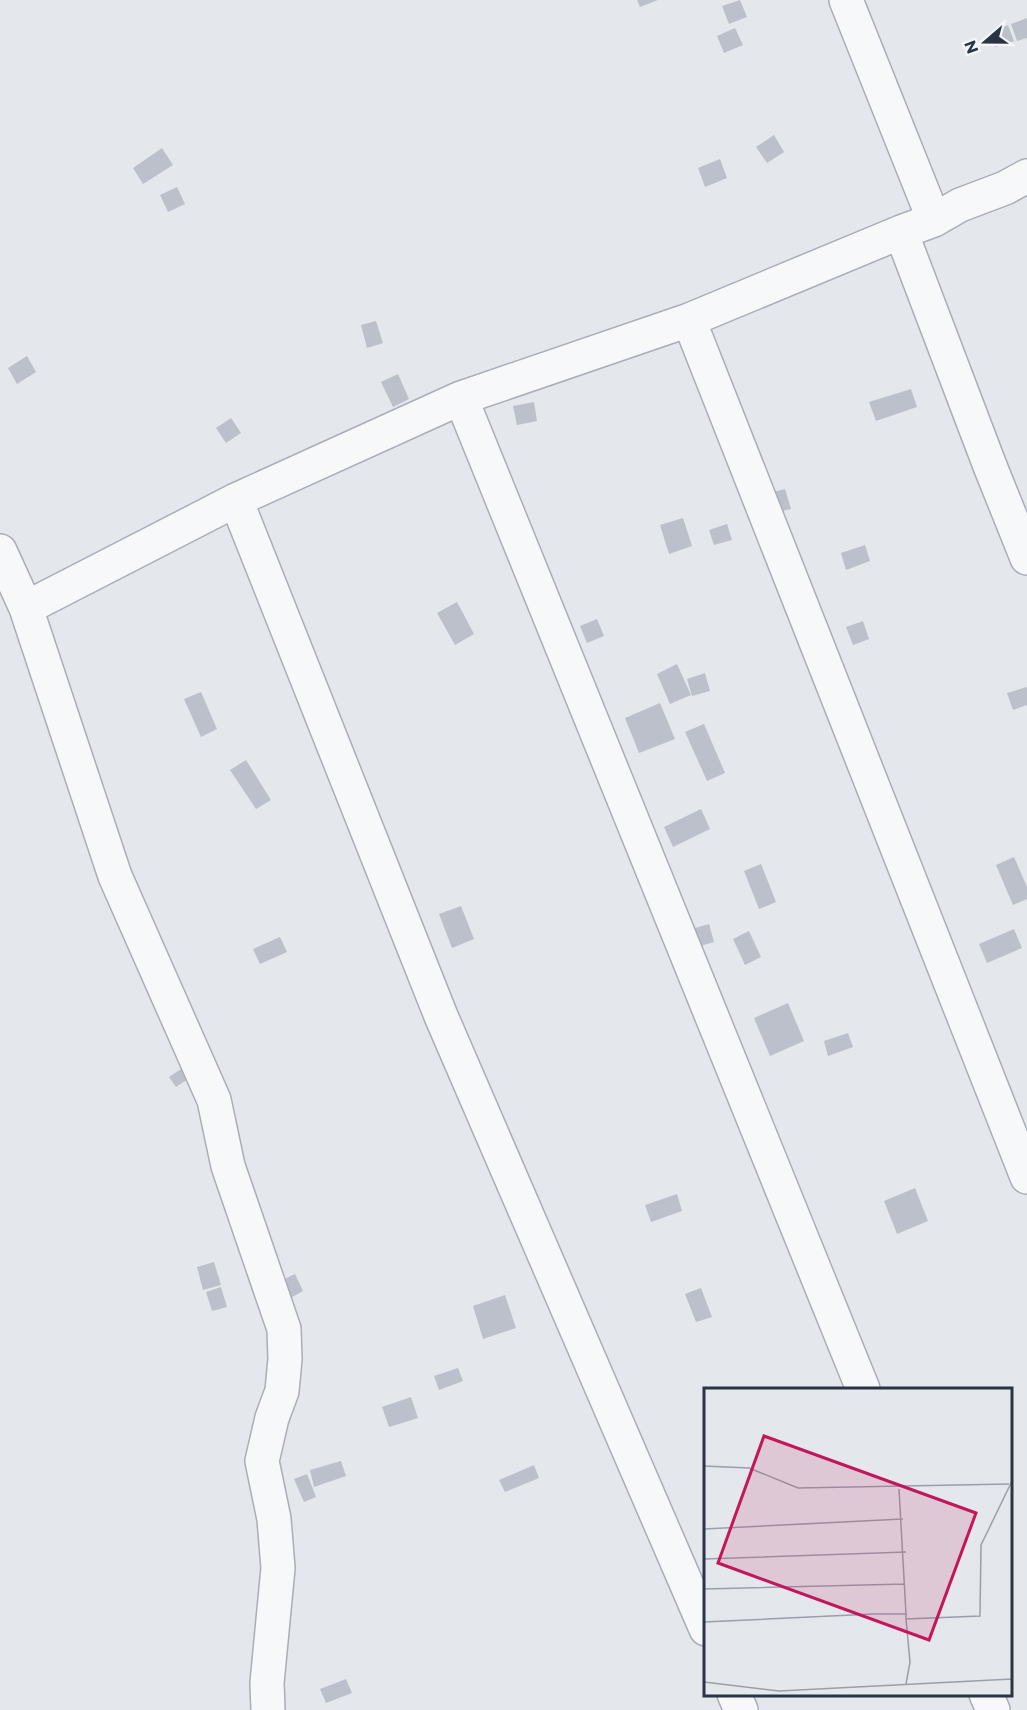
<svg xmlns="http://www.w3.org/2000/svg" width="1027" height="1710" font-family="Montserrat,sans-serif">
<style>
.building{fill:#bbc0ca}
.lines{fill:none;stroke-linecap:round;stroke-linejoin:round}
.street-casing{stroke:#a9aeb7;stroke-width:36}
.street{stroke:#f7f8fa;stroke-width:33}
.inset-road{fill:none;stroke:#9a9fa9;stroke-width:1.5}
.view{fill:#c2185b;fill-opacity:0.15;stroke:#c2185b;stroke-width:3}
.inset-edge{fill:none;stroke:#2b3445;stroke-width:3}
</style>
<rect width="100%" height="100%" fill="#e4e7ec"/>
<path class="building" d="M637 0H658L640 7Z
M740 0 747 17 729 24 722 6Z
M1027 18V38L1017 41 1011 24Z
M1008 25 1014 41 995 47 990 32Z
M735 28 743 45 724 53 717 36Z
M774 135 784 152 767 163 756 147Z
M162 148 173 165 143 184 133 168Z
M720 159 727 178 705 187 698 168Z
M177 187 185 204 168 212 160 195Z
M376 321 383 343 367 348 361 325Z
M27 356 36 372 17 384 8 368Z
M398 374 409 399 393 407 381 382Z
M911 389 917 407 876 421 869 402Z
M534 402 537 421 517 425 513 406Z
M231 418 241 433 226 443 216 428Z
M785 489 791 509 773 513 768 493Z
M683 518 692 546 669 554 660 525Z
M727 524 732 540 714 545 709 530Z
M865 545 870 561 846 570 841 553Z
M457 602 474 634 455 645 437 613Z
M597 619 604 636 587 643 580 626Z
M863 621 869 639 853 645 846 627Z
M677 664 691 695 670 704 657 674Z
M705 673 710 691 692 696 687 679Z
M1027 687V705L1013 710 1007 693Z
M201 692 217 729 201 737 184 699Z
M660 703 675 739 639 753 625 718Z
M704 724 725 773 707 781 685 732Z
M246 760 271 800 256 809 230 770Z
M701 809 710 829 673 847 664 827Z
M1014 857 1027 887V899L1013 905 996 865Z
M761 864 776 902 759 909 744 871Z
M461 906 474 939 452 948 439 914Z
M709 924 714 942 694 948 688 930Z
M1014 929 1022 948 987 963 979 944Z
M749 931 761 957 745 965 733 939Z
M280 937 287 952 260 964 253 949Z
M788 1003 804 1041 770 1056 754 1018Z
M848 1033 853 1047 828 1056 824 1041Z
M190 1063 197 1073 176 1087 169 1077Z
M915 1188 928 1221 897 1234 884 1201Z
M677 1194 682 1211 651 1222 645 1205Z
M214 1262 221 1285 203 1290 197 1267Z
M295 1274 303 1291 285 1301 276 1283Z
M221 1287 227 1307 212 1311 206 1292Z
M701 1288 712 1317 696 1322 685 1294Z
M505 1295 516 1328 483 1339 473 1306Z
M458 1368 463 1381 439 1390 434 1376Z
M411 1397 418 1418 389 1427 382 1407Z
M341 1461 346 1476 314 1487 310 1470Z
M534 1465 539 1478 505 1492 499 1480Z
M307 1474 316 1497 304 1502 294 1479Z
M346 1679 352 1693 326 1703 320 1689Z"/>
<g class="lines">
<defs>
<path id="street" d="M846 0 934 220 960 205 1005 188 1027 176
M934 220 901 232 990 466 1027 558
M689 320 1027 1177
M461 398 863 1389
M236 500 441 1016 706 1629
M0 551 26 608 115 876 214 1100 228 1166 284 1329 285 1359 282 1391 272 1418 262 1461 274 1519 278 1568 267 1683 268 1710
M26 608 236 500 461 398 689 320 901 232
M734 1694 741 1710
M986 1694 993 1710"/>
</defs>
<use href="#street" class="street-casing"/>
<use href="#street" class="street"/>
</g>
<g transform="translate(704 1388)">
<rect width="308" height="308" fill="#e4e7ec"/>
<path class="inset-road" d="M0 78 45 80 94 100 305 96M195 101 202 226M0 141 199 131M0 171 202 164M0 201 201 196M0 234 169 226H202V231M0 294 75 303 308 291M202 296 206 274 202 231 276 228 277 157 308 93"/>
<path class="view" d="M60 48 272 125 225 252 14 175Z"/>
<rect width="308" height="308" class="inset-edge"/>
</g>
<g transform="translate(985 42) rotate(250)" stroke="#f4f6f9" stroke-width="4.5" paint-order="stroke">
<path d="M0-4.5L10 22L0 15L-10 22Z" fill="#2b3445"/>
<text y="-9" font-size="16" font-weight="bold" text-anchor="middle" fill="#2b3445">N</text>
</g>
</svg>
